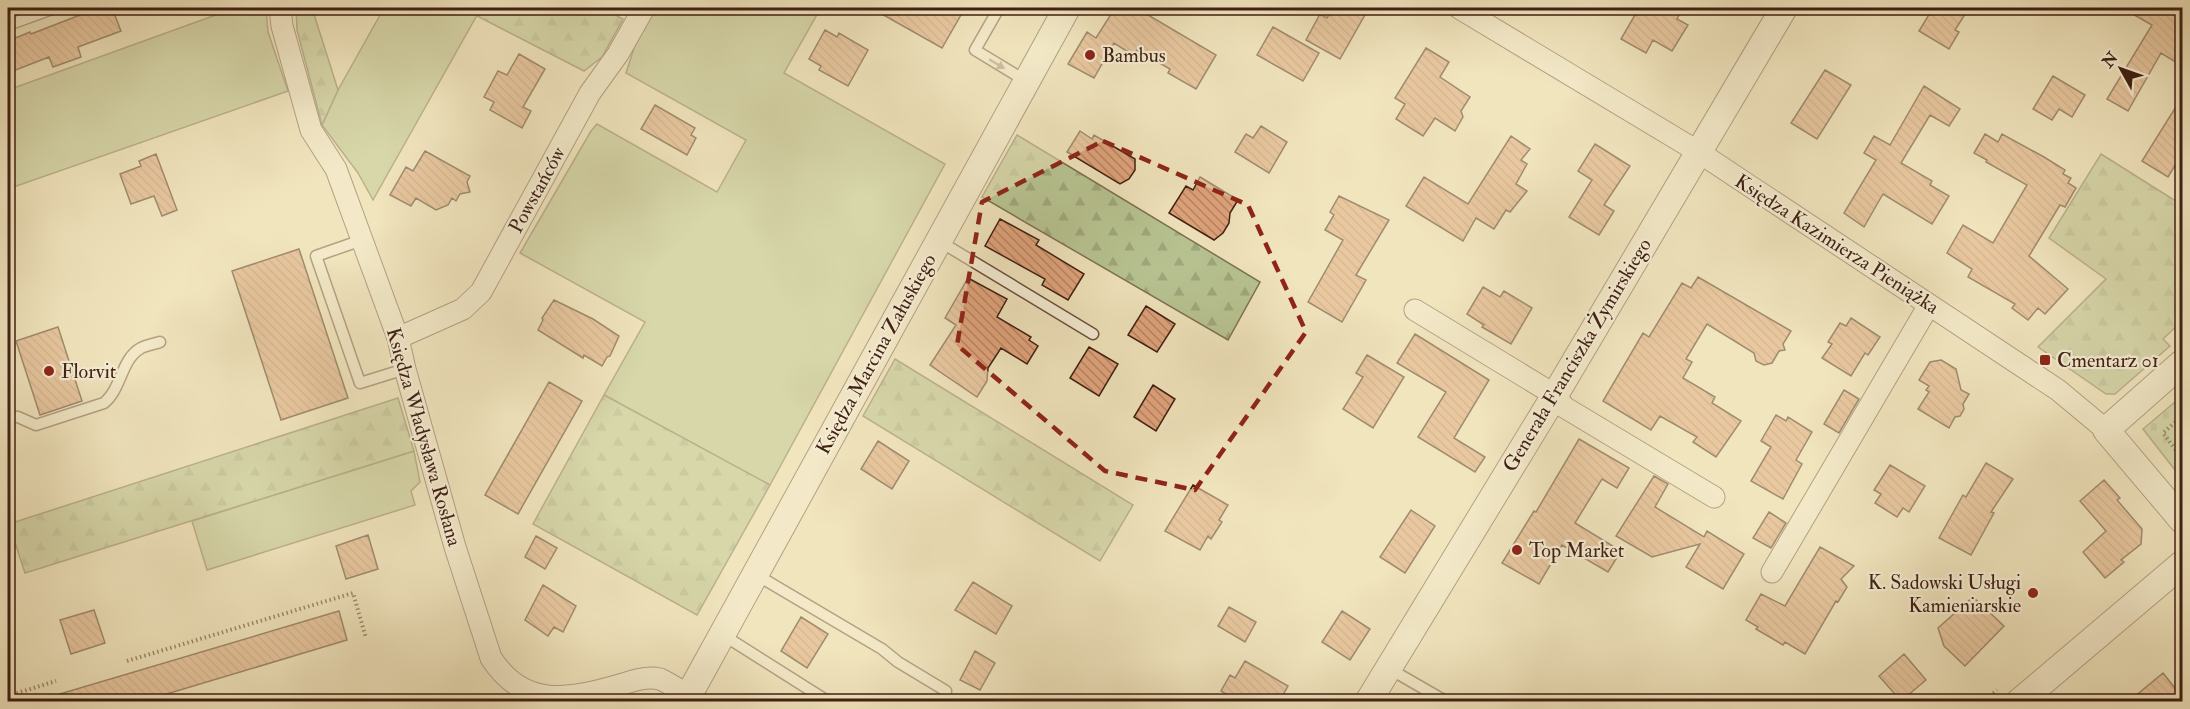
<svg xmlns="http://www.w3.org/2000/svg" width="2190" height="709" font-family="'IM FELL Double Pica',serif">
<style>
.grass{fill:#b8c593;stroke:#7c7253;stroke-width:1.5}
.forest{fill:url(#forest-firs);stroke:#7c7253;stroke-width:1.5}
.cemetery{fill:url(#cemetery-stones);stroke:#7c7253;stroke-width:1.5}
.building{fill:url(#building-back-hatch);stroke:#3f1f13;stroke-width:1.5}
.lines{fill:none;stroke-linecap:round;stroke-linejoin:round}
.service-casing{stroke:#6c503e;stroke-width:13}
.minor-casing{stroke:#6c503e;stroke-width:23}
.tertiary-casing{stroke:#6c503e;stroke-width:28}
.path{stroke:#3f1f13;stroke-width:4;stroke-dasharray:1.5 3;stroke-linecap:butt}
.service{stroke:#f6eed5;stroke-width:10}
.minor{stroke:#f6eed5;stroke-width:21}
.tertiary{stroke:#f6eed5;stroke-width:26}
.oneway{fill:#a4917e}
.marked{fill:none;stroke:#8f2418;stroke-width:4.5;stroke-dasharray:12 8;stroke-linejoin:round}
.poi-dot{fill:#8f2418;stroke:#f6eed5;stroke-width:2}
.labels{text-anchor:middle;dominant-baseline:central;stroke-width:4.5;stroke-linejoin:round;paint-order:stroke}
.poi-label{font-size:20px;fill:#3f1f13;stroke:#f6eed5;text-anchor:start}
.street-label{font-size:20px;fill:#3f1f13;stroke:#f6eed5}
</style>
<defs>
<pattern id="forest-firs" width="22" height="20" patternUnits="userSpaceOnUse" patternTransform="scale(1.5)"><rect width="22" height="20" fill="#b8c593"/><path d="M5 1l3.5 6h-7zM16 11l3.5 6h-7z" fill="#9fa97e"/></pattern>
<pattern id="cemetery-stones" width="16" height="16" patternUnits="userSpaceOnUse" patternTransform="scale(1.5)"><rect width="16" height="16" fill="#b8c593"/><path d="M2 7V4a2 2 0 0 1 4 0v3zM10 15v-3a2 2 0 0 1 4 0v3z" fill="#9fa97e"/></pattern>
<pattern id="building-back-hatch" width="6" height="6" patternUnits="userSpaceOnUse" patternTransform="scale(1.5)"><rect width="6" height="6" fill="#e1a47c"/><path d="M-1 5l2 2M0 0l6 6M5-1l2 2" fill="none" stroke="#b88564"/></pattern>
</defs>
<rect width="100%" height="100%" fill="#f1e5be"/>
<filter id="stains"><feTurbulence type="fractalNoise" baseFrequency=".00333" numOctaves="4"/><feColorMatrix values="0 0 0 0 .2 0 0 0 0 .09 0 0 0 0 .02 0 0 0 .5 -.17"/></filter>
<radialGradient id="worn" r=".72"><stop offset=".6" stop-color="#630" stop-opacity="0"/><stop offset="1" stop-color="#630" stop-opacity=".3"/></radialGradient>
<path class="grass" d="M235 8H266L268 32 288 91 8 189V90Z
M384 8H481L373 200 358 173 322 125 338 90Z
M655 8H813L819 11 784 73 945 164 770 485 604 395 645 322 520 253 591 131 597 124 717 192 746 140 626 73 635 45Z
M414 451 420 482 411 491 415 505 207 570 192 521Z"/>
<path class="forest" d="M296 8H312L338 90 322 125 297 30Z
M482 8H602L623 19 602 57 584 71 477 16Z
M1017 135 1260 282 1228 340 982 197Z
M2101 154 2182 205V321L2163 339 2170 346 2115 394H2106L2038 347 2106 279 2049 238Z
M895 359 1133 505 1100 561 863 416Z
M604 395 770 485 697 615 533 524Z
M398 398 414 451 25 573 9 524Z"/>
<path class="cemetery" d="M2182 396V479L2143 429Z"/>
<path class="building" d="M98 8H112L121 31 78 47 81 57 53 67 49 57 8 73V41L30 32 31 34Z
M871 8H965L942 48Z
M1115 8H1152L1148 15 1216 55 1196 89 1168 73 1170 69 1137 50 1133 55 1114 43 1094 78 1068 64 1087 32 1096 38Z
M1333 8H1357L1366 13 1340 59 1306 40 1320 14 1327 18Z
M1639 8H1683L1677 19 1688 25 1672 51 1653 40 1646 53 1621 39Z
M1933 8H1969L1955 30 1959 32 1949 49 1919 31Z
M2122 8H2182V66L2161 53 2128 111 2107 99 2152 25Z
M1273 27 1319 53 1303 81 1257 55Z
M825 30 837 37 839 33 868 50 848 86 819 70 821 66 809 59Z
M1426 48 1449 62 1440 77 1470 97 1461 111 1463 117 1455 131 1435 118 1423 136 1396 119 1405 104 1395 98Z
M519 54 545 69 523 107 531 111 522 128 490 110 494 102 484 97 498 71 507 75Z
M1825 70 1851 85 1817 139 1791 123Z
M2053 76 2085 95 2072 117 2059 109 2052 120 2033 109Z
M1924 86 1960 109 1949 126 1930 115 1901 163 1932 181 1930 185 1949 196 1932 224 1883 194 1864 227 1844 213 1876 160 1864 153 1874 136 1890 145Z
M2182 97V154L2168 177 2142 161Z
M655 105 695 128 691 135 696 138 687 155 641 129Z
M1261 126 1287 142 1269 173 1235 152 1246 134 1253 138Z
M1080 131 1092 139 1094 135 1135 159V170L1129 179 1120 184 1067 152Z
M1985 134 1998 142 2002 134 2044 157 2065 170 2063 174 2071 178 2068 183 2076 188 2065 207 2060 205 2029 256 2068 289 2045 314 2038 308 2028 320 2012 308 2015 304 1968 277 1972 269 1947 253 1963 225 1993 243 2027 185 1986 162 1987 160 1974 153Z
M1511 136 1530 149 1521 160 1527 164 1516 184 1527 191 1510 212 1506 210 1494 229 1476 218 1463 241 1406 206 1424 177 1468 204Z
M1595 144 1630 166 1604 205 1614 211 1599 235 1569 217 1592 180 1578 171Z
M425 151 470 176 467 182 470 192 460 194 456 201 452 198 448 205 436 210 416 198 411 206 390 195 406 167 413 171Z
M156 154 177 210 162 216 154 196 131 204 120 174 141 166 139 161Z
M1200 177 1238 200 1230 213 1229 223 1223 233 1214 240 1169 213 1186 186 1193 190Z
M1339 196 1389 220 1356 275 1366 280 1342 322 1308 302 1343 240 1325 230 1334 215 1330 212Z
M1000 219 1039 240 1036 245 1084 274 1068 300 1042 285 1045 279 985 246Z
M299 249 348 398 281 420 232 271Z
M1698 277 1791 331 1783 344 1785 350 1779 351 1772 363 1764 365 1756 361 1754 353 1707 324 1686 359 1692 362 1683 378 1715 397 1712 403 1741 421 1716 457 1693 442 1697 437 1660 416 1651 430 1603 401 1643 333 1649 337 1682 283 1691 288Z
M968 278 1007 299 997 317 1031 337 1029 340 1038 346 1027 364 1001 348 988 368 987 381 977 397 930 365 956 325 945 318Z
M1483 287 1500 297 1504 291 1532 308 1511 344 1482 327 1484 325 1467 314Z
M554 300 593 319 619 336 610 356 607 357 602 366 584 355 583 358 538 330 543 320 542 318Z
M1146 306 1175 324 1157 352 1128 335Z
M1851 318 1880 337 1868 355 1865 353 1851 376 1822 358 1832 344 1828 342 1840 323 1846 326Z
M58 327 82 401 40 415 16 341Z
M1415 334 1489 380 1454 438 1485 457 1475 472 1418 437 1446 392 1397 363Z
M1089 347 1118 364 1099 396 1070 378Z
M1367 355 1404 377 1373 428 1343 409 1363 377 1356 373Z
M1941 360 1956 369 1961 390 1969 394 1963 404 1964 409 1960 416 1955 417 1949 428 1918 409 1929 392 1926 390 1929 386 1919 380 1930 362Z
M549 382 582 401 518 514 485 495Z
M1153 385 1175 399 1156 431 1134 417Z
M1844 390 1859 399 1839 433 1824 424Z
M1776 415 1786 421 1788 417 1812 432 1796 460 1802 464 1783 499 1751 481 1771 447 1761 441Z
M1579 439 1629 468 1617 488 1602 479 1575 523 1621 551 1608 572 1562 545 1539 584 1502 563 1534 511 1536 512Z
M878 441 909 461 892 489 861 469Z
M1986 463 2013 479 1991 512 1994 513 1971 555 1939 538 1963 495 1966 497Z
M1890 465 1925 486 1909 512 1903 508 1897 517 1875 503 1881 494 1874 490Z
M1654 476 1668 484 1655 507 1704 537 1707 531 1744 554 1723 589 1686 567 1700 544 1652 557 1616 536Z
M2104 480 2120 498 2117 500 2142 529 2141 544 2121 560 2124 562 2105 578 2083 552 2106 531 2080 501Z
M1193 485 1228 505 1219 520 1222 522 1211 539 1208 536 1200 550 1165 531Z
M1411 510 1435 526 1405 573 1380 557Z
M1769 512 1786 523 1771 548 1753 538Z
M368 535 378 569 346 579 336 546Z
M536 536 557 548 545 569 525 557Z
M1820 547 1854 566 1841 579 1847 587 1838 602 1836 601 1805 654 1785 642 1783 645 1756 629 1758 627 1746 620 1761 594 1785 606Z
M973 582 1012 606 996 634 955 610Z
M543 585 576 606 563 632 554 627 548 636 525 620Z
M1973 597 2004 626 1965 666 1944 646 1938 628Z
M1229 607 1256 622 1245 642 1218 626Z
M94 610 105 643 71 654 60 620Z
M339 611 347 640 140 702H54L53 696Z
M1342 611 1370 629 1350 660 1322 642Z
M801 617 828 634 807 668 781 651Z
M975 651 995 663 980 690 960 680Z
M1904 654 1926 680 1901 701 1879 676Z
M1245 661 1288 686 1279 702H1238L1221 691 1230 675 1235 678Z
M2163 673 2182 697V702H2128Z"/>
<g class="lines">
<defs>
<path id="service" d="M999 8 975 50 1026 81
M8 25 55 8
M362 240 316 256 360 383 405 369
M939 241 1093 334
M8 416 18 417 36 425 104 403C122 388 121 359 141 348 147 345 154 344 160 342
M755 574 882 649 898 662 946 691
M723 635 829 702
M1388 668 1447 702"/>
<path id="minor" d="M280 8 282 26 311 130 336 169 398 338 405 369 455 547 491 658C524 709 568 700 623 684 634 680 649 676 660 679 669 683 679 690 688 695
M1459 8 1697 151 2058 390 2106 430
M1415 310 1555 395 1564 407 1714 497
M398 338 463 309 481 292 590 93 618 54 644 8
M1772 572 1929 305"/>
<path id="tertiary" d="M2182 363 2106 430 2182 520
M685 702 1067 8
M1368 702 1555 395 1784 8
M2019 702 2182 564"/>
</defs>
<use href="#service" class="service-casing"/>
<use href="#minor" class="minor-casing"/>
<use href="#tertiary" class="tertiary-casing"/>
<path class="path" d="M2182 416 2163 433 2182 458
M127 661 353 593 366 638
M8 696 56 681
M1983 702 1997 690"/>
<use href="#service" class="service"/>
<use href="#minor" class="minor"/>
<use href="#tertiary" class="tertiary"/>
</g>
<defs><path id="oneway-solid" d="M-6-.8H1V-3.2L6.5 0L1 3.2V.8H-6Z" transform="scale(1.5)"/></defs>
<use class="oneway" href="#oneway-solid" transform="translate(997 64) rotate(31)"/>
<path d="M0 0H2190V709H0ZM1103 141 1248 205 1306 332 1195 490 1105 471 957 345 982 202Z" fill="#f1e5be" fill-opacity=".55" fill-rule="evenodd"/>
<path class="marked" d="M1103 141 1248 205 1306 332 1195 490 1105 471 957 345 982 202Z"/>
<g class="poi-dot">
<circle cx="1090" cy="55" r="6"/>
<rect x="2039" y="354" width="12" height="12" rx="3"/>
<circle cx="49" cy="371" r="6"/>
<circle cx="1517" cy="550" r="6"/>
<circle cx="2033" cy="593" r="6"/>
</g>
<g class="labels">
<g class="poi-label">
<text x="1102" y="55">Bambus</text>
<text x="2057" y="360">Cmentarz 01</text>
<text x="61" y="371">Florvit</text>
<text x="1529" y="550">Top Market</text>
<text x="2021" y="582" text-anchor="end">K. Sadowski Usługi<tspan x="2021" dy="23">Kamieniarskie</tspan></text>
</g>
<g class="street-label">
<text transform="translate(537 190) rotate(-61)">Powstańców</text>
<text transform="translate(1837 244) rotate(33)">Księdza Kazimierza Pieniążka</text>
<text transform="translate(876 354) rotate(-61)">Księdza Marcina Załuskiego</text>
<text transform="translate(1577 355) rotate(-59)">Generała Franciszka Żymirskiego</text>
<text transform="translate(424 437) rotate(74)">Księdza Władysława Rosłana</text>
</g>
</g>
<rect width="2190" height="709" fill="none" stroke="#f1e5be" stroke-width="30"/>
<rect x="9" y="9" width="2172" height="691" fill="none" stroke="#3f1f13" stroke-width="3"/>
<rect x="15" y="15" width="2160" height="679" fill="none" stroke="#3f1f13" stroke-width="1.5"/>
<g transform="translate(2121 69) rotate(310)" stroke="#f6eed5" stroke-width="4.5" paint-order="stroke">
<path d="M0-4.5L10 22L0 15L-10 22Z" fill="#3f1f13"/>
<text y="-9" font-size="16" font-weight="bold" text-anchor="middle" fill="#3f1f13">N</text>
</g>
<rect width="100%" height="100%" filter="url(#stains)"/>
<rect width="100%" height="100%" fill="url(#worn)"/>
</svg>
